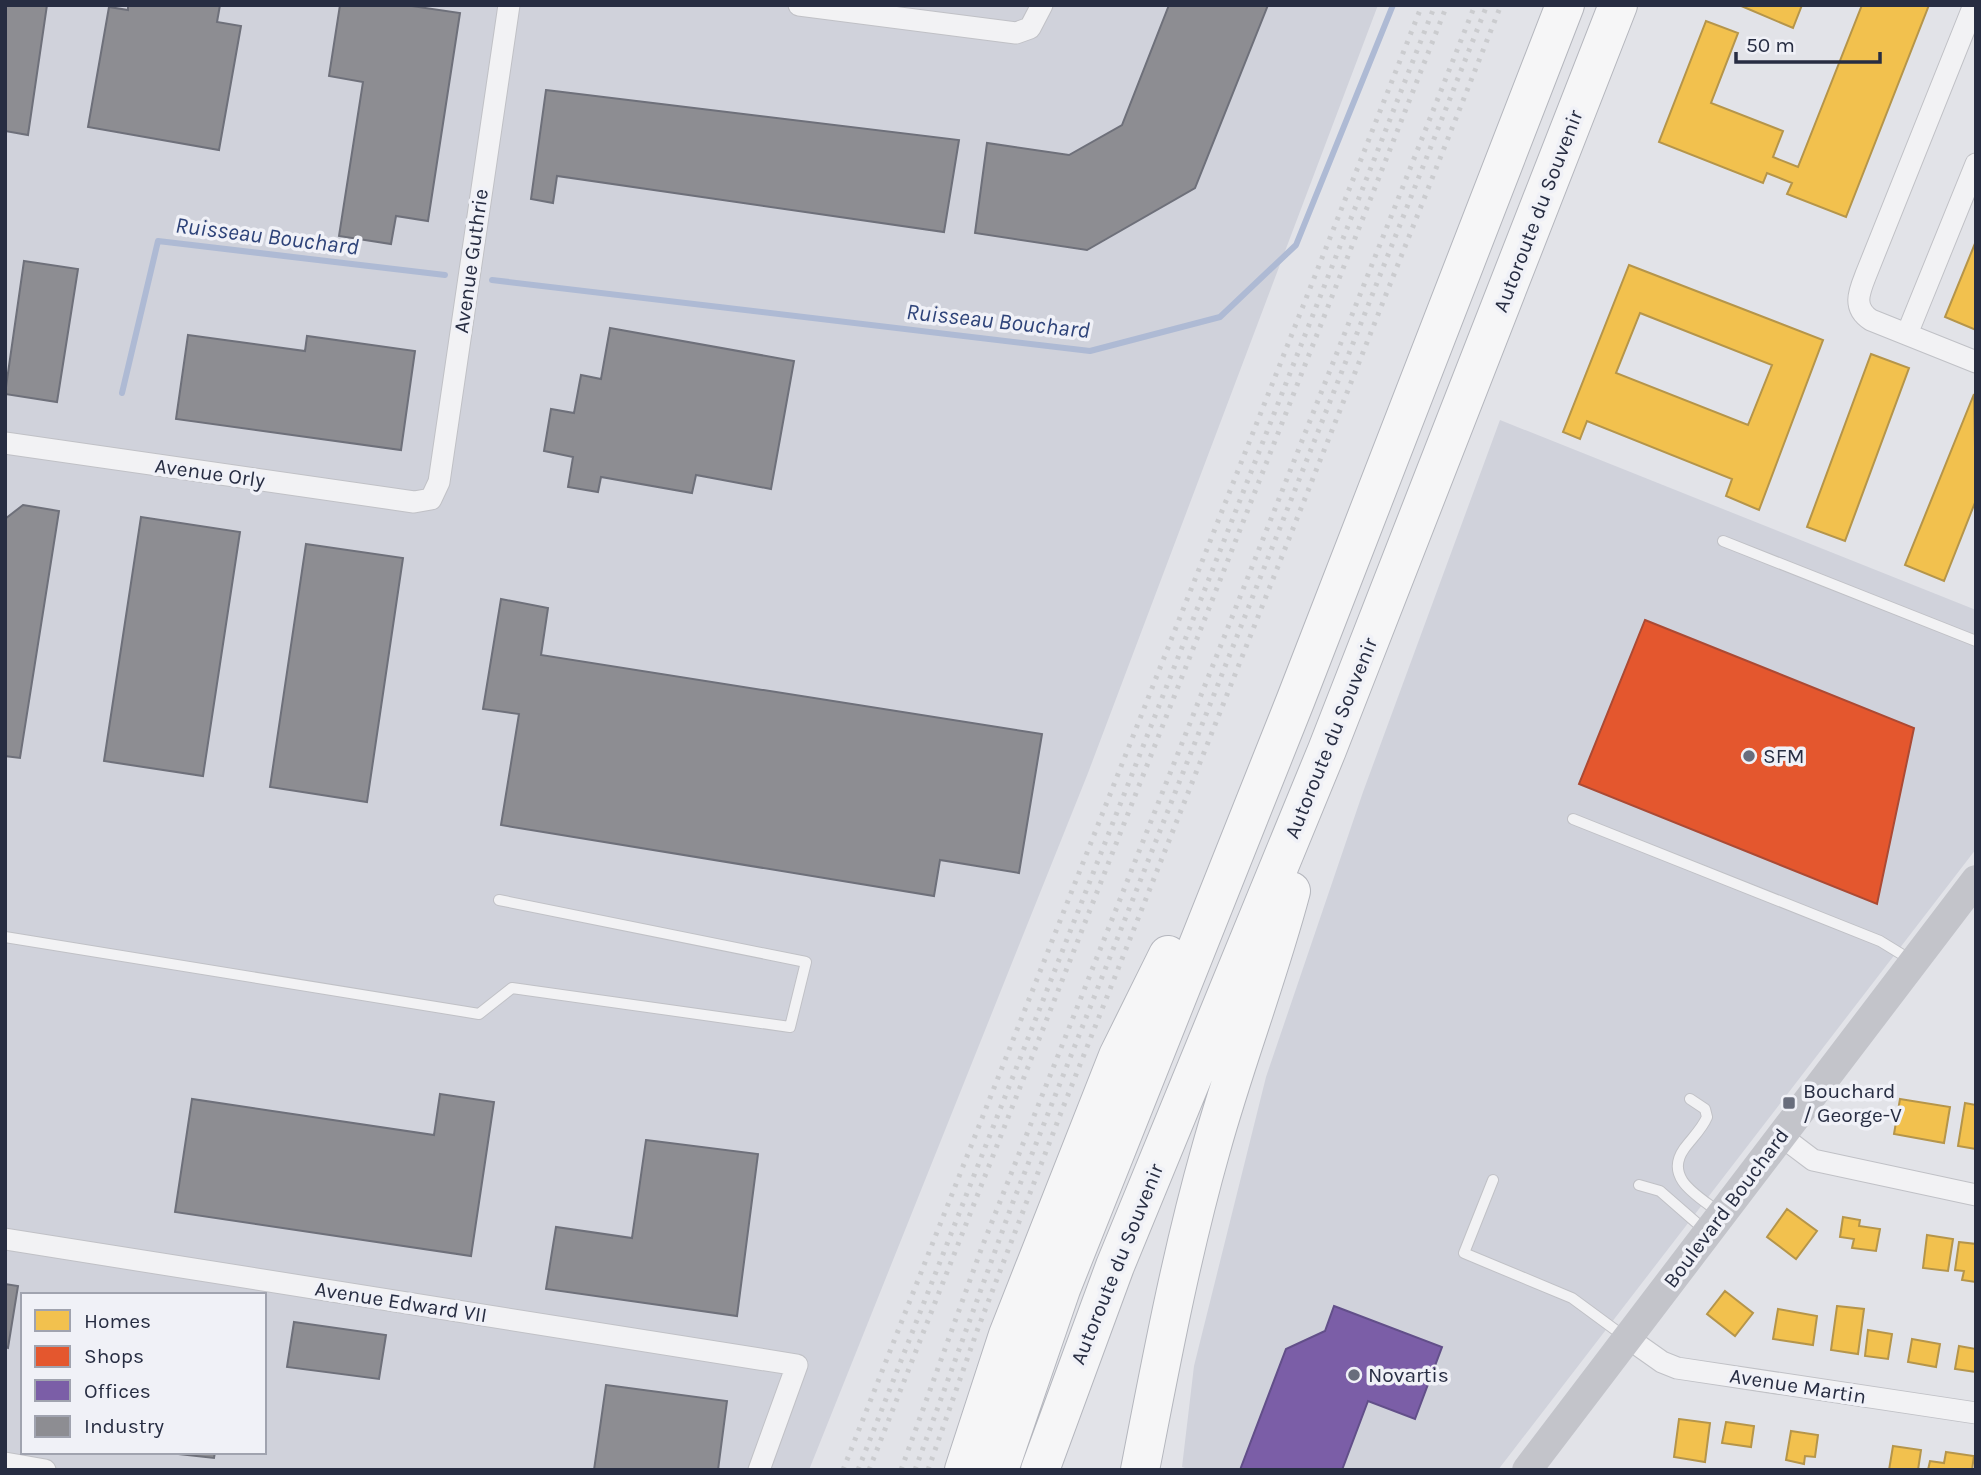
<svg xmlns="http://www.w3.org/2000/svg" width="1981" height="1475" font-family="Karla,sans-serif">
<style>
.built{fill:#d0d2db;fill-rule:evenodd}
.homes{fill:#f2c14e;stroke:#b5954a;stroke-width:2;fill-rule:evenodd}
.shops{fill:#e4572e;stroke:#ab4a34;stroke-width:2}
.offices{fill:#7b5ea7;stroke:#624f89;stroke-width:2}
.industry{fill:#8d8d92;stroke:#6e707a;stroke-width:2}
.lines{fill:none;stroke-linecap:round;stroke-linejoin:round}
.stream{stroke:#aebad4;stroke-width:6}
.lane-casing{stroke:#c0c1c6;stroke-width:12}
.street-casing{stroke:#c0c1c6;stroke-width:23}
.highway-casing{stroke:#b4b6bd;stroke-width:40}
.lane{stroke:#f2f2f4;stroke-width:10}
.street{stroke:#f2f2f4;stroke-width:21}
.secondary{stroke:#c3c4ca;stroke-width:30}
.highway{stroke:#f6f6f7;stroke-width:38}
.rail{stroke:#cbcccf;stroke-width:5;stroke-dasharray:3.5 7;stroke-linecap:butt}
.poi-dot{fill:#686d7c;stroke:#f0f1f7;stroke-width:2.5}
.labels{text-anchor:middle;dominant-baseline:central;stroke-width:7;stroke-linejoin:round;paint-order:stroke}
.street-label{font-size:21px;fill:#272d42;stroke:#f0f1f7}
.poi-label{font-size:21px;fill:#272d42;stroke:#f0f1f7;text-anchor:start}
.water-label{font-size:23px;font-style:italic;fill:#2e4379;stroke:#f0f1f7}
</style>
<rect width="100%" height="100%" fill="#e2e3e8"/>
<path class="built" d="M5 5H1378L1088 773 809 1470H5ZM23 1295H264V1452H23Z
M1500 420 1976 610V849L1498 1470H1191L1182 1467 1194 1366 1266 1077 1363 792Z"/>
<path class="homes" d="M1739 5H1802L1793 28Z
M1862 5H1929L1846 217 1787 194 1792 183 1767 173 1763 183 1659 142 1706 21 1738 33 1711 103 1783 131 1773 157 1798 167Z
M1976 241V330L1945 317Z
M1629 265 1823 340 1759 510 1726 496 1732 479 1587 421 1580 439 1563 432ZM1640 313 1772 365 1748 425 1616 373Z
M1871 354 1909 368 1845 541 1807 527Z
M1974 394 1976 500 1944 581 1905 565Z
M1900 1099 1950 1107 1944 1143 1894 1134Z
M1965 1103 1976 1105V1149L1958 1146Z
M1787 1209 1817 1231 1796 1259 1767 1237Z
M1843 1217 1860 1220 1859 1226 1880 1229 1876 1251 1852 1248 1854 1239 1840 1237Z
M1927 1235 1953 1239 1948 1271 1923 1268Z
M1959 1242 1976 1244V1282L1962 1280 1964 1271 1955 1270Z
M1725 1291 1753 1313 1735 1336 1707 1314Z
M1837 1306 1864 1309 1858 1354 1831 1350Z
M1778 1309 1817 1316 1813 1345 1773 1339Z
M1868 1330 1892 1334 1888 1359 1865 1356Z
M1912 1339 1940 1344 1936 1367 1908 1362Z
M1959 1346 1976 1349V1372L1955 1369Z
M1679 1419 1710 1423 1705 1462 1674 1457Z
M1726 1422 1754 1426 1751 1447 1722 1443Z
M1791 1431 1818 1435 1815 1457 1805 1456 1804 1464 1786 1460Z
M1893 1446 1921 1450 1918 1470H1889Z
M1946 1452 1974 1456 1972 1470H1928L1930 1461 1944 1463Z"/>
<path class="shops" d="M1645 620 1914 728 1877 904 1579 784Z"/>
<path class="offices" d="M1334 1306 1442 1347 1415 1419 1368 1401 1342 1470H1240L1286 1349 1325 1331Z"/>
<path class="industry" d="M5 5H47L28 135 5 131Z
M128 5H220L217 22 241 26 219 150 88 127 109 7 128 10Z
M340 5H405L460 13 428 221 396 216 391 244 339 236 363 82 329 76Z
M1169 5H1268L1195 188 1087 250 975 233 987 143 1069 155 1122 125Z
M546 90 959 140 944 232 557 176 553 203 531 199Z
M24 261 78 269 57 402 5 394Z
M610 328 794 361 771 489 696 475 692 493 601 477 598 492 568 487 573 457 544 451 551 409 574 413 581 375 601 379Z
M188 335 305 351 307 336 415 351 401 450 176 419Z
M23 505 59 511 20 758 5 756V519Z
M141 517 240 532 203 776 104 761Z
M306 544 403 558 367 802 270 787Z
M501 599 548 608 541 655 1042 734 1019 873 940 860 934 896 501 825 519 714 483 709Z
M440 1094 494 1102 471 1256 175 1212 192 1099 434 1135Z
M646 1140 758 1154 737 1316 546 1289 556 1227 632 1238Z
M5 1284 18 1286 8 1348 5 1347Z
M294 1322 386 1335 379 1379 287 1367Z
M606 1385 727 1401 718 1470H594Z
M160 1452H215L214 1458Z"/>
<g class="lines">
<path class="stream" d="M492 280 1090 351 1220 317 1296 245 1393 5
M122 393 158 241 445 275"/>
<defs>
<path id="lane" d="M1723 541 1976 641
M1573 819 1880 941 1911 960
M5 937 479 1014 512 988 790 1027 806 962 499 900
M1690 1099 1705 1109 1707 1117C1702 1129 1692 1138 1684 1149 1663 1179 1700 1197 1720 1213
M1493 1180 1464 1253 1572 1298 1625 1337
M1639 1185 1660 1191 1707 1232"/>
<path id="street" d="M799 5 1016 33 1030 28 1042 5
M1974 5 1867 272C1860 290 1851 307 1871 320L1976 362
M1907 334 1976 164
M5 443 414 502 431 499 439 482 509 5
M1780 1135 1813 1160 1976 1195
M5 1239 797 1365 759 1470
M1628 1338 1662 1362 1677 1368 1976 1413
M5 1463 45 1470"/>
<path id="highway" d="M964 1470 1008 1335 1118 1056 1168 955
M999 1470 1061 1289 1296 699 1565 5
M1040 1470 1115 1266 1327 750 1618 5
M1140 1470C1161 1362 1181 1255 1211 1149 1235 1062 1268 978 1291 891"/>
</defs>
<use href="#lane" class="lane-casing"/>
<use href="#street" class="street-casing"/>
<use href="#highway" class="highway-casing"/>
<use href="#lane" class="lane"/>
<use href="#street" class="street"/>
<path class="secondary" d="M1527 1470 1976 880"/>
<use href="#highway" class="highway"/>
<path class="rail" d="M843 1470 1422 5
M858 1470 1435 5
M869 1470 1447 5
M901 1470 982 1247 1475 5
M915 1470 1013 1202 1487 5
M928 1470 977 1331 1062 1110 1501 5"/>
</g>
<g class="poi-dot">
<circle cx="1749" cy="756" r="7"/>
<rect x="1782" y="1096" width="14" height="14" rx="3.5"/>
<circle cx="1354" cy="1375" r="7"/>
</g>
<g class="labels">
<g class="street-label">
<text transform="translate(1538 211) rotate(-69)">Autoroute du Souvenir</text>
<text transform="translate(471 261) rotate(-82)">Avenue Guthrie</text>
<text transform="translate(210 473) rotate(8)">Avenue Orly</text>
<text transform="translate(1331 738) rotate(-68)">Autoroute du Souvenir</text>
<text transform="translate(1726 1208) rotate(-53)">Boulevard Bouchard</text>
<text transform="translate(1117 1264) rotate(-68)">Autoroute du Souvenir</text>
<text transform="translate(401 1302) rotate(9)">Avenue Edward VII</text>
<text transform="translate(1798 1386) rotate(9)">Avenue Martin</text>
</g>
<g class="poi-label">
<text x="1763" y="756">SFM</text>
<text x="1803" y="1091">Bouchard<tspan x="1803" dy="24">/ George-V</tspan></text>
<text x="1368" y="1375">Novartis</text>
</g>
<g class="water-label">
<text transform="translate(267 236) rotate(7)">Ruisseau Bouchard</text>
<text transform="translate(998 321) rotate(6)">Ruisseau Bouchard</text>
</g>
</g>
<rect width="1981" height="1475" fill="none" stroke="#272d42" stroke-width="14"/>
<rect x="21" y="1293" width="245" height="161" fill="#f0f1f7" stroke="#a0a3af" stroke-width="2"/>
<rect x="35" y="1310" width="35" height="21" fill="#f2c14e" stroke="#a0a3af" stroke-width="2"/>
<text x="84" y="1328" font-size="21" fill="#272d42">Homes</text>
<rect x="35" y="1346" width="35" height="21" fill="#e4572e" stroke="#a0a3af" stroke-width="2"/>
<text x="84" y="1363" font-size="21" fill="#272d42">Shops</text>
<rect x="35" y="1380" width="35" height="21" fill="#7b5ea7" stroke="#a0a3af" stroke-width="2"/>
<text x="84" y="1398" font-size="21" fill="#272d42">Offices</text>
<rect x="35" y="1416" width="35" height="21" fill="#8d8d92" stroke="#a0a3af" stroke-width="2"/>
<text x="84" y="1433" font-size="21" fill="#272d42">Industry</text>
<path d="M1736 52v10h144v-10" fill="none" stroke="#272d42" stroke-width="3.5"/>
<text x="1746" y="52" font-size="21" fill="#272d42" stroke="#f0f1f7" stroke-width="5" paint-order="stroke">50 m</text>
</svg>
